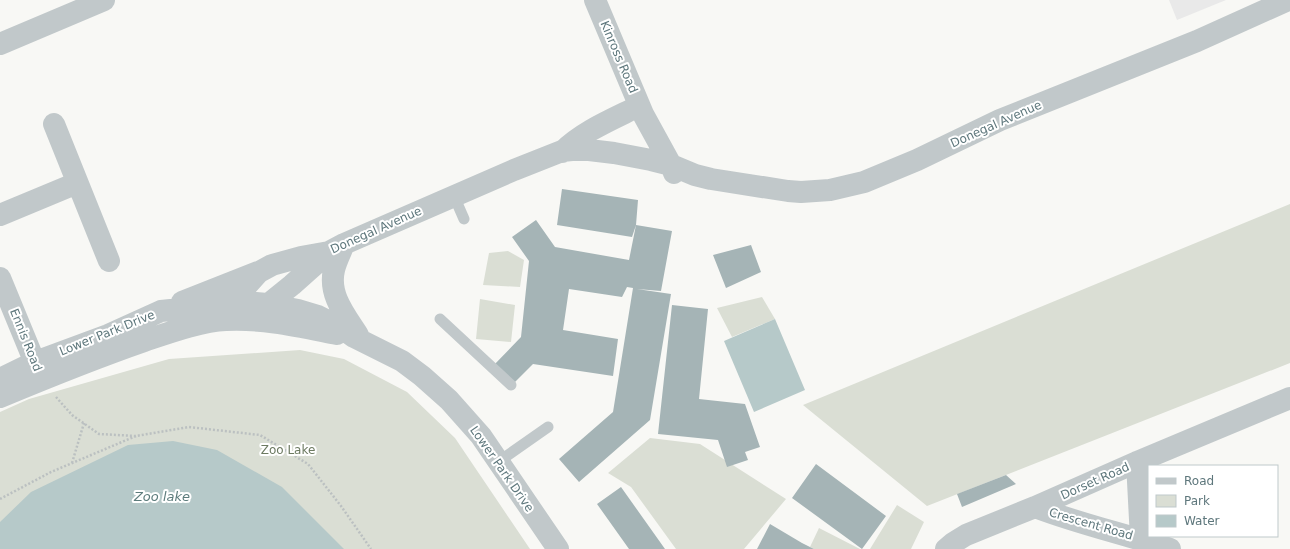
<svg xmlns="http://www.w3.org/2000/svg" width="1290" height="549" font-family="'DejaVu Sans',sans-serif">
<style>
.built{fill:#e9e9e9}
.green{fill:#daded4}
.water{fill:#b6c9c9}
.building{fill:#a5b4b6}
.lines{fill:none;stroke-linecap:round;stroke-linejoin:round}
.path{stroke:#bbc0c1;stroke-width:2.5;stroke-dasharray:2 2;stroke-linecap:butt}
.service{stroke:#c1c8ca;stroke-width:11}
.minor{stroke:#c1c8ca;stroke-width:22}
.labels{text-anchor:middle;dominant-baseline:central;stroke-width:4;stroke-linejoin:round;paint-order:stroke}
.street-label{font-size:12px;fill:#5e777c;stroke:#fff}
.park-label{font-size:12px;fill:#6c7a61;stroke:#fff}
.water-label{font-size:13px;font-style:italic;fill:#5d7c7c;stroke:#fff}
</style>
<rect width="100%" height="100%" fill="#f8f8f5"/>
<path class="built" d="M1169 0H1226L1177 20Z"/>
<path class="green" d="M1290 204V363L927 506 803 405Z
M508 251 524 260 520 287 483 285 489 253Z
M762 297 775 319 732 337 717 308Z
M480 299 515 305 511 342 476 339Z
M300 350 344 359 407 392 455 438 530 549H0V412L29 399 169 359Z
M650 438 700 444 786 499 744 549H676L631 487 608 473Z
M897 505 924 522 911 549H870Z
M819 528 860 549H814L810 547Z"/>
<path class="water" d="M775 319 805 390 754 412 724 341Z
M173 441 217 450 282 487 344 549H0V522L31 492 128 445Z"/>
<path class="building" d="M562 189 638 200 636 225 632 237 557 225Z
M536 220 555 247 629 260 636 225 672 231 661 291 637 289 671 294 650 420 579 482 559 459 613 412 633 288 627 287 622 297 569 289 563 330 618 339 613 376 533 364 512 385 493 366 521 337 529 261 512 237Z
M751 245 761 272 726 288 713 255Z
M672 305 708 309 699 399 745 404 760 447 745 452 748 460 727 467 718 440 658 434Z
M816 464 886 516 862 549 792 498Z
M1006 475 1016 484 962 507 957 494Z
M621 487 665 549H629L597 504Z
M770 524 802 543 814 549H757Z"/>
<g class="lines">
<path class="path" d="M56 397 72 415 99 434 136 436 189 427 260 435 308 464 341 506 371 549
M72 463 84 423
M0 499 51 472 136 436"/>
<path class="service" d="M454 196 464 219
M440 319 511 385
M498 462 548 427"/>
<path class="minor" d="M595 0 643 114 671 165 674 173
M0 44 104 0
M54 124 109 261
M562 152C583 131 613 119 639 106
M0 215 77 183
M344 244C341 252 336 261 334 270 328 295 346 316 358 335
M0 278 40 375
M182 302 258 272
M261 310 292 285 329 252
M224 320 231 315 242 291 259 272 272 265 301 257 329 252 344 244 514 170 562 151 572 150H589L614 153 651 160 671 165 695 175 711 179 788 191 801 192 830 190 864 182 917 160 1000 120 1197 41 1288 0
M0 379 35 362 108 335 161 311 246 302 267 304 298 310 318 316 340 327 354 337 402 361 422 376 449 400 481 436 558 549
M0 397C48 377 95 358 144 341 168 333 201 321 226 320 263 318 301 327 337 334
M1137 462 1141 539
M1035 507C1079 524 1125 534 1170 549
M946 549 953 543 966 535 1035 507 1137 462 1290 398"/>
</g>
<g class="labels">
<g class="street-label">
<text transform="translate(619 57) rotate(67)">Kinross Road</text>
<text transform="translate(996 124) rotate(-24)">Donegal Avenue</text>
<text transform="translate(376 230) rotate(-24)">Donegal Avenue</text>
<text transform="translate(107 333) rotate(-22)">Lower Park Drive</text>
<text transform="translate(26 340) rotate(68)">Ennis Road</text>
<text transform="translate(502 469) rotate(55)">Lower Park Drive</text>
<text transform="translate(1095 481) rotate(-24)">Dorset Road</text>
<text transform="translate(1091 524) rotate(16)">Crescent Road</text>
</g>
<g class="park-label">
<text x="288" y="450">Zoo Lake</text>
</g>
<g class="water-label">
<text x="162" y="496">Zoo lake</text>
</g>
</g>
<rect x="1148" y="465" width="130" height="72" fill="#ffffff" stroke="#bfc9cb"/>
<rect x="1156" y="478" width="20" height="6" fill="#c1c8ca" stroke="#bfc9cb"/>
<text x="1184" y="485" font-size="12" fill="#5e777c">Road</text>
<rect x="1156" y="495" width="20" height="12" fill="#daded4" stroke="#bfc9cb"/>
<text x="1184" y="505" font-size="12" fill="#5e777c">Park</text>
<rect x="1156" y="515" width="20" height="12" fill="#b6c9c9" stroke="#bfc9cb"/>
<text x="1184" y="525" font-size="12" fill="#5e777c">Water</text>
</svg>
